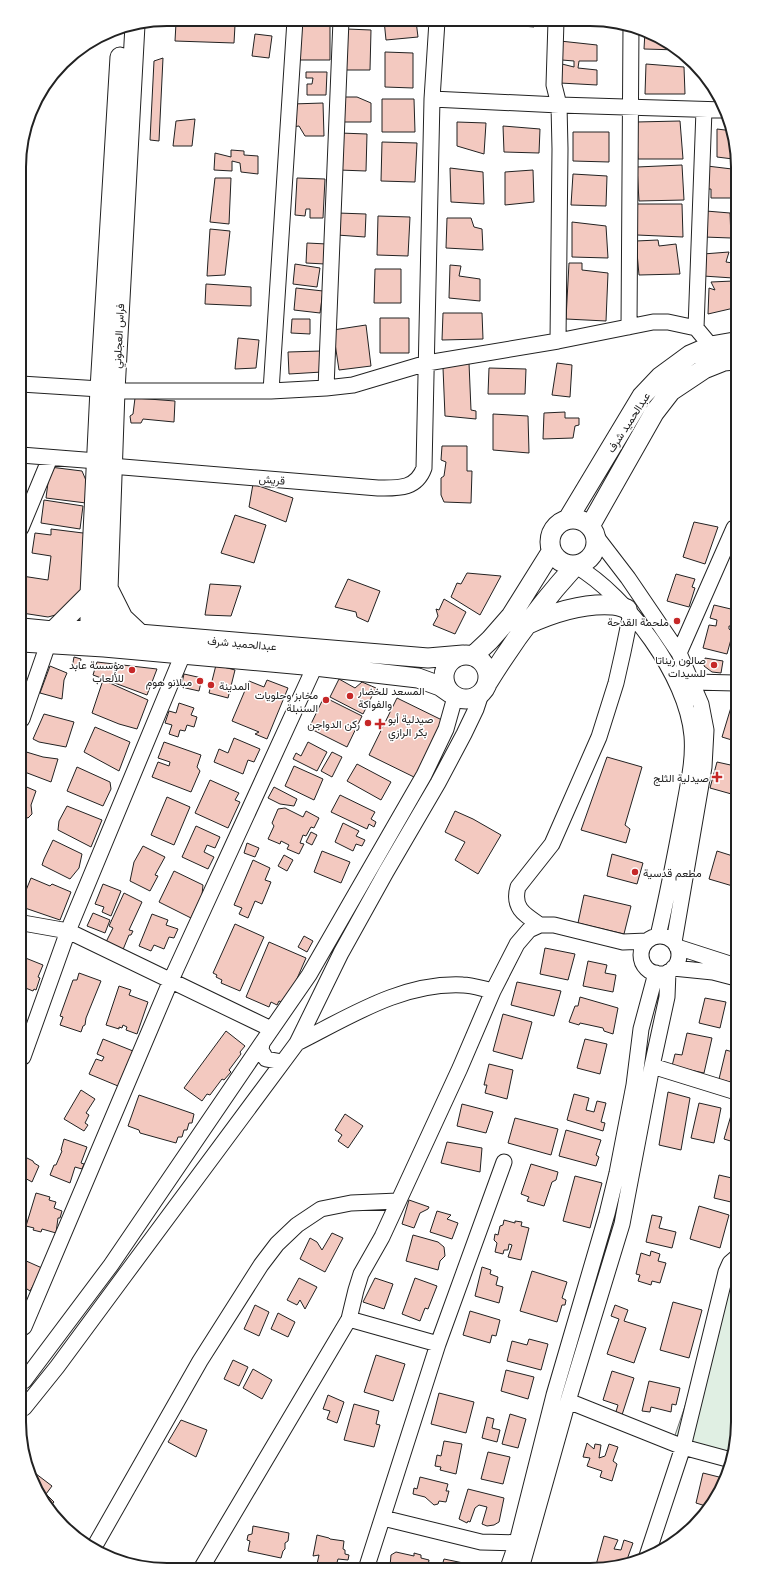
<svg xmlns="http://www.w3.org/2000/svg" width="757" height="1589" font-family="'Noto Sans',Vazirmatn,sans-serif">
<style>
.green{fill:#e0efe3;stroke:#6f6f6f}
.building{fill:#f3c9c0;stroke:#222}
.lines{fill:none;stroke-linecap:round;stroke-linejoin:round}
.minor-casing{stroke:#222;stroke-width:17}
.major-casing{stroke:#222;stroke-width:21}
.minor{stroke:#fff;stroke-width:15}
.major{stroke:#fff;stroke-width:19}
.poi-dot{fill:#c62828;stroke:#fff;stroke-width:1.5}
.labels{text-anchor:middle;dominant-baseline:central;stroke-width:3;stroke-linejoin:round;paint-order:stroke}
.street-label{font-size:11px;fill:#222;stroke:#fff}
.poi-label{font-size:11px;fill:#222;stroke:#fff;text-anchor:end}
.rim{fill:none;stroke:#222;stroke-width:2}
</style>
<rect width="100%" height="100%" fill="#fff"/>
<path class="green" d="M733 1266H737L738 1432 731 1461 672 1444Z"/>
<path class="building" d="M346 20H372V23Z
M384 20 416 21 418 37 386 40Z
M300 21H330V60H300Z
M500 21H534V27L500 24Z
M176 23 235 25 234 43 175 41Z
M347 29 371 30 370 70H346Z
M645 31 655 34 679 50 644 49Z
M255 34 272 36 269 58 252 56Z
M560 41 597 45V61H579L578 68 597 70V85L560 83 562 64 574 67V61L562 60Z
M385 52 413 53V88L385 87Z
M163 58 159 141 150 140 154 61Z
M646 64 684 67 685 94H645Z
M306 72H327L326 95H307V84H312L313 78H306Z
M344 97H357L371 103V122H343Z
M382 99H414L415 132H382Z
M323 103 324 136H305L299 126 292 127V104Z
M195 119 192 146H173L176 121Z
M680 121 683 159H638L636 122Z
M457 122 486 123 484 154 457 146Z
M503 126 540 129 539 153 504 152Z
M717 129 733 131V159L717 157Z
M573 132H609V162L573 161Z
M340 133 367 134 366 171 339 170Z
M382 142 417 143 415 182 381 181Z
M231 150 244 151V155L258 156V174L241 172 240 163 232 161V171L214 170 215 153 231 157Z
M682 165 684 200 639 201 637 167Z
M707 166 732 169V198H711V189H705Z
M450 168 483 172 484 204 451 202Z
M533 170 534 202 505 205V172Z
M573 174 607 176 606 206 571 205Z
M215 178H231L229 224 210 222Z
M297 178 325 179 323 218H310V209H306L305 216 295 215Z
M636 204H682L683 237 637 235Z
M706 211 730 213 731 238 704 237Z
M338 213 366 214 365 237 337 235Z
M378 216 410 217 408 256 377 255Z
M447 218H471L474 227 482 229 483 250 446 248Z
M572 222 606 226 608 258 572 257Z
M210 229 230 231 225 275 207 276Z
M658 240 659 246 676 244 680 274 639 275 636 241Z
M307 243 327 244 325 264 306 263Z
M729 252 726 262 733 263V278L703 276V254Z
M569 263H582V270L608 273 606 321 566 319Z
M295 264 320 268 317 287 293 284Z
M450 265 461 266 459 276 480 279V301L449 298Z
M375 269H401V303H374Z
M733 281 734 308 708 314 709 288 715 290 711 282Z
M206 284 251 287V306L205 304Z
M296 288 323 291 320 313 294 310Z
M443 313H482L483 339 442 340Z
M380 318H409V353H380Z
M292 319H310V334L291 333Z
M366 325 371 366 339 370 333 330Z
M238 338 259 340 256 368 235 369Z
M321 351 322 372 289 374 288 352Z
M469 363 471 410 476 411V419L445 416 443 368Z
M557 363 572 365 570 397 552 395Z
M489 368 526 369 525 394H488Z
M135 398 175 401 174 422 143 419 141 423H131L130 416 133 414Z
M565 412V418H579V425L575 426 573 438 543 439 544 413Z
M493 414 528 416 529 453 493 450Z
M442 446H467V471H472L471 503 444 502 441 495V478L444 476 446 462 441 460Z
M50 467 82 471 88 485 86 503 46 498Z
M253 484 293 498 286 522 249 507Z
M44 500 83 506 80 529 41 523Z
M235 515 266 525 254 563 221 553Z
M694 522 718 527 705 564 683 557Z
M51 529 91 534 85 592 63 613 48 617 22 613V576L48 580 51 556 32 553 35 533 51 535Z
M734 567 735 581 731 579Z
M467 573 501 576 480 615 451 597 457 583 461 584Z
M676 574 695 579 692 587 695 588 689 607 667 601Z
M348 579 380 591 368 622 357 617 356 612 335 607Z
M210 584 241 586 231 616 205 615Z
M444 599 466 612 455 634 433 625 438 616 436 609 439 610Z
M714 605 735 610V624L733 626H729V629L733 632 727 654 703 648 709 625 716 626 717 620 710 618Z
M74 657 81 659 79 669 72 668Z
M705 658 723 661 721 673 712 672 704 666Z
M97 662 157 669 147 695 93 675Z
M216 665 235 670 228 698 209 693Z
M50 666 67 673 64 680 62 699 40 693Z
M184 674 202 678 199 691 181 687Z
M339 679 355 688 362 682 376 688 363 714 330 697Z
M103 680 148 700 137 729 119 724 92 713Z
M267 680 288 688 267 739 255 734 259 732 232 721 249 681 264 687Z
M324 697 362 716 347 747 309 728Z
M397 698 444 721 416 778 369 755Z
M179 703 194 708 191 715 197 717 194 727 187 725 185 731 180 730 178 737 169 734 172 725 165 723 169 711 176 713Z
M732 704 735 705V741L722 737Z
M44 714 74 722 66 747 39 742 33 739Z
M95 727 130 742 119 771 84 752Z
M234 738 260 749 254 762 248 760 243 774 214 762 219 749 228 753Z
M164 742 201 755 197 767 200 771 191 792 152 777 158 762 169 766 170 762 158 758Z
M308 742 327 752 317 771 293 759 296 753 301 756Z
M23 751 43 757 58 759 51 782 22 771Z
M332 752 342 757 332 777 321 771Z
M607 757 642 767 625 825 630 829 626 843 581 830Z
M717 762 735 766V795L710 788Z
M357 764 391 782 381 800 347 781Z
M294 766 323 779 314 800 285 786Z
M77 767 110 782 111 789 103 806 67 791Z
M210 780 239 793 235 800 240 802 228 828 195 813Z
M22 785 36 791 31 805 32 814 28 818 22 816Z
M274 787 297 799 294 806 280 804 268 798Z
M340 795 375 812 371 819 376 822 374 827 369 824 367 829 331 812Z
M167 797 190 807 174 845 151 835Z
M67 806 102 820 91 847 58 830 59 821Z
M285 808 303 817 306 811 319 818 314 828 311 827 306 836 303 835 300 843 304 844 299 854 287 849 289 845 281 841 280 844 268 839 274 826 272 823 278 809Z
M455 811 473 819 501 835 478 874 455 860 465 842 445 832Z
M343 823 359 831 356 836 365 840 362 846 356 844 353 851 335 842Z
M196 826 220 837 215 848 207 845 204 852 214 857 208 869 182 857Z
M311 832 317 835 312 845 306 842Z
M53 840 82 854 79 868 70 879 42 865 44 859Z
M247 843 259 848 255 857 244 853Z
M143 846 165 857 155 875 158 876 150 891 130 881 134 862Z
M322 851 350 862 341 883 314 872Z
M717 851 736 857V887L709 879Z
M612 854 643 863 637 884 607 876Z
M284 855 293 860 287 871 278 866Z
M253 860 270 868 265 880 271 882 262 904 255 901 248 918 239 914 242 908 234 905Z
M174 871 203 885 202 895 191 918 159 902Z
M31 878 50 886 52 884 71 892 60 920 22 907V900Z
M103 884 121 891 111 916 102 912 104 907 95 904Z
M124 893 142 902 129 930 133 931 131 935H129L122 952 105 944 113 928 109 926Z
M584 895 631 906 624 934 578 923Z
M93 913 110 920 105 933 87 926Z
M152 914 168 920 166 925 178 929 174 938 169 937 164 949 154 945 151 951 139 946Z
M235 924 264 937 240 991 221 983 222 980 216 977 217 975 213 973Z
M304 936 313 941 307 952 298 947Z
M269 942 306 958 286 1004 279 1001 277 1005 271 1002 269 1007 246 997Z
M545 948 575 954 568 980 540 974Z
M23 957 43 965 38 977 40 978 36 990 34 989 33 991 23 987Z
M588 961 607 965 605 973 616 975 613 992 583 986Z
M79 973 101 981 86 1018 85 1025 83 1026 81 1032 60 1025 63 1017 60 1016 73 980H77Z
M517 982 561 991 554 1016 511 1005Z
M119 986 131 990 129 995 148 1002 137 1034 126 1030 127 1027 123 1025 122 1028 119 1027V1029L106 1025Z
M580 997 618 1008 613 1034 604 1031 603 1028 580 1023 579 1025 569 1022 575 1006H578Z
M705 998 726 1002 720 1028 699 1023Z
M503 1014 532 1022 522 1059 493 1051Z
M226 1031 245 1046 240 1052 241 1054 229 1070 231 1072 224 1080 222 1079 210 1095 207 1094 202 1101 184 1088Z
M687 1033 712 1038 704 1073 672 1066 675 1054 682 1055Z
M103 1039 133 1051 118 1086 89 1074 96 1059 102 1061 104 1057 97 1054Z
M585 1039 607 1044 600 1074 577 1068Z
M726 1050 736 1053V1084L719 1079Z
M489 1064 513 1070 507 1099 485 1093 487 1085H484Z
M81 1090 95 1099 86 1113 89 1115 85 1123 88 1125 84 1131 64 1119Z
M668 1092 690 1098 681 1150 659 1145Z
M574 1094 589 1098 586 1110 594 1112 597 1101 606 1103 601 1122 605 1123 603 1131 567 1120Z
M139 1095 194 1114 192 1123H189L187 1130H184L182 1137H178L176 1143 140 1133 139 1130 128 1126Z
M699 1103 721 1108 714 1143 691 1138Z
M462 1104 493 1112 486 1133 457 1126Z
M732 1112 736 1113 737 1143 724 1139Z
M345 1114 363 1126 348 1148 338 1141 342 1135 335 1130Z
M515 1118 558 1129 551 1155 508 1143Z
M566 1130 601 1140 596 1155 599 1157 596 1166 559 1156Z
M64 1139 87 1147 81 1163 84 1164 82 1169 75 1167 70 1183 50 1175 54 1165H56L62 1151 61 1150Z
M447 1142 482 1148 480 1172 441 1163Z
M23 1156 33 1161 34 1163 39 1166 32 1182 23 1177Z
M531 1164 558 1172 556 1180 552 1182 544 1206 527 1201 529 1197 521 1194Z
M719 1175 736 1179 731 1202 714 1198Z
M575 1176 602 1183 590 1228 563 1221Z
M36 1193 50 1197 49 1200 56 1202 54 1208 62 1211 60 1218H58L56 1233 42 1229 41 1232 33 1230 34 1228 26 1226Z
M409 1200 429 1207 428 1209 420 1213 414 1228 402 1224Z
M699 1206 729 1215 720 1248 690 1239Z
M437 1211 451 1215 447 1219 458 1223 452 1239 430 1232Z
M652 1215 662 1217 659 1228 676 1232 672 1248 646 1242Z
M504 1220 515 1223V1221L522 1222 521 1226 529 1228 521 1260 508 1257 512 1245 509 1244 508 1250H504L503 1254 495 1252 497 1243 494 1240 495 1234 498 1235 500 1226 503 1225Z
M332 1233 343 1238 325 1272 300 1259 310 1238 317 1242 322 1250Z
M413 1235 438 1242 444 1247 445 1256 440 1261 438 1270 406 1261Z
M651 1251 660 1254 658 1261 666 1263 660 1283 652 1281 651 1285 638 1281 640 1275 636 1274 641 1253 650 1256Z
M24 1260 42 1268 36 1285 34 1284 30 1291 24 1287Z
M482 1267 491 1270 490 1274 498 1277 496 1285 503 1287 499 1303 475 1296Z
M532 1271 567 1282 562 1298 566 1300 565 1305H562L557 1322 520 1311Z
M299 1278 317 1287 305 1309 300 1300 297 1305 287 1300Z
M375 1278 393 1284 384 1309 363 1302Z
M415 1278 437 1286 428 1309 425 1308 420 1321 402 1314Z
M673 1302 702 1310 689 1358 660 1350Z
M255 1305 269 1312 259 1336 244 1329Z
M615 1305 628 1310 624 1321 646 1328 634 1363 607 1354 619 1319 611 1316Z
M470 1311 500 1320 496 1336 492 1335 490 1343 463 1335Z
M278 1313 295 1322 288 1337 271 1329Z
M529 1339 548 1344 541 1370 507 1361 512 1341 527 1345Z
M376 1355 405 1364 393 1401 364 1392Z
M233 1360 248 1367 239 1386 224 1379Z
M253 1369 272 1380 262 1399 243 1388Z
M506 1370 534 1377 528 1399 501 1391Z
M612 1371 634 1378 621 1418 615 1415 618 1405 603 1400Z
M649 1381 680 1388 676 1405 672 1404 671 1412 651 1407 650 1412 642 1411Z
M439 1393 474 1402 466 1433 431 1424Z
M328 1395 344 1402 337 1423 327 1419 330 1411 323 1409Z
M354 1404 379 1411 376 1424 380 1425 374 1447 344 1440Z
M510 1414 526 1419 518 1448 502 1444Z
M487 1417 494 1419 492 1428 500 1430 497 1442 482 1438Z
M181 1420 207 1430 196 1457 168 1442Z
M444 1441 462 1444 456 1474 440 1470 441 1467 435 1466 437 1455 441 1456Z
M587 1443 594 1449 595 1444 601 1445 599 1458 605 1456 609 1444 618 1447 613 1461 617 1464 612 1481 600 1477 602 1471 587 1466 590 1458 583 1457Z
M488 1452 510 1457 503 1484 481 1479Z
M27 1467 52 1486 46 1494 54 1502 48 1509 44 1504Z
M703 1473 727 1479 709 1507 696 1503Z
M420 1477 448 1484 446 1491H449L446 1502 439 1501 438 1504 434 1505 425 1497 413 1494 414 1488 417 1489Z
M468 1489 504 1498 499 1522 494 1525 487 1526 482 1524 487 1507 479 1505 475 1508 470 1522 468 1521 467 1523 459 1519Z
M253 1526 289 1533 288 1541 285 1543V1549L283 1551 281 1558 248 1551 250 1541 247 1540 248 1535 252 1534Z
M317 1535 329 1538 330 1539 344 1541 343 1549 345 1550V1554L349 1555 348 1560 338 1559 336 1566 317 1564 319 1555 313 1556Z
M604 1536 618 1540 614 1549 621 1550 624 1540 633 1543 625 1565H596Z
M396 1552 414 1556V1553L421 1555V1558L429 1560 428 1566H390L391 1555Z
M444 1559 473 1565V1566H442Z"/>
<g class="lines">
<defs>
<path id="minor" d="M556 21 554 85 559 105 560 149 558 341
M432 99 559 105 724 110
M629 327 631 26
M696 328 704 110
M21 384 100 389
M326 388 341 20
M115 391H271L326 388 353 385 427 363 558 341 653 322H668L696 328 711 346
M271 391 295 20
M21 455 97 461
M111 466 378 488C397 488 416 490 424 468L432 99 437 21
M21 528 50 458
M595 535 628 578 679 653 701 704 706 730 704 767 674 942
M576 566C627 596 687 676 692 736 694 761 688 784 684 808 676 851 668 893 658 936
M679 653 734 528
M693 682 735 683
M22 719 48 644
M23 923 68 931 271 1029
M540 925C525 915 512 908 518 887L552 844 599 737 616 683 623 652 630 618 627 609
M641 955a19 19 0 1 1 38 0a19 19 0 1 1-38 0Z
M677 947 736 966
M673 968 713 972 736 978
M262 1043 261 1050 266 1059 282 1062
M297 1043C349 1017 402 982 463 985 472 985 483 989 493 991
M23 1057 68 931 183 654
M652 1066 736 1092
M349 1319 438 1344
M24 1327 171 980 315 666
M24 1381 111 1265 262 1043 309 975 424 775 446 729 455 697
M568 1401 683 1447 731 1460
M24 1408 57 1367 125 1275 297 1043 341 953 386 872 438 783 464 734 476 709 481 694
M383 1518 481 1542 525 1543
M93 1549 200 1361 261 1265 277 1244 297 1225 321 1209 351 1203 398 1201
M647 1556 683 1447 726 1272 730 1263 737 1257
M509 1565 517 1542 554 1395 607 1214 617 1173 634 1085 641 1029 656 973
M522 1565 568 1401 622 1224 652 1066 667 997 668 972
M367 1566 438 1344 504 1162
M202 1567 349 1319 356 1290 361 1274 382 1237 460 1068 493 991 517 944 529 930 540 925H554L623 942 647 941"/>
<path id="major" d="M550 542a23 23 0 1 1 46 0a23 23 0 1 1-46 0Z
M568 519 642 396 660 377 690 355 711 346 734 342
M590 526 654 413 671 391 704 369 724 361 734 360
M109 590 123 618 140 634
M526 625C552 613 582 603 612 605 617 605 622 607 627 609
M22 628 53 631 91 630 428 658 463 655
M53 631 90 594
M22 642 104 647 315 666 418 678 440 686 450 693
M90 646V594L100 389 120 57
M104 647 108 590 115 391 135 25
M444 677a22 22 0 1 1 44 0a22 22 0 1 1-44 0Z
M473 656 490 640 511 616 551 552
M488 682C514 640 542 602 575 566"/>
</defs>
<use href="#minor" class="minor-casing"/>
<use href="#major" class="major-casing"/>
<use href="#minor" class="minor"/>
<use href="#major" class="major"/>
</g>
<g class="poi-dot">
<circle cx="677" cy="621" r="4"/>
<circle cx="714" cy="665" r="4"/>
<circle cx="132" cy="670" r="4"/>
<circle cx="200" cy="681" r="4"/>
<circle cx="211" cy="685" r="4"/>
<circle cx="350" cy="696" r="4"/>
<circle cx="326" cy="700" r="4"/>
<circle cx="368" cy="723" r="4"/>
<path d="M378 718h4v4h4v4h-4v4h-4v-4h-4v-4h4z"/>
<path d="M715 771h4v4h4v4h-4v4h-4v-4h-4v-4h4z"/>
<circle cx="635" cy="872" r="4"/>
</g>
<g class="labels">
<g class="street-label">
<text transform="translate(118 336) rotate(-87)">فراس العجلوني</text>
<text transform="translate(628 422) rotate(-57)">عبدالحميد شرف</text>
<text transform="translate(272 479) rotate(5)">قريش</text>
<text transform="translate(242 643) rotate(5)">عبدالحميد شرف</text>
</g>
<g class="poi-label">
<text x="669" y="621">ملحمة القدحة</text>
<text x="706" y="659">صالون ريناتا<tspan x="706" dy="13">للسيدات</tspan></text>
<text x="124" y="664">مؤسسة عابد<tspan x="124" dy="13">للألعاب</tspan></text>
<text x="192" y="681">مبلانو هوم</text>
<text x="219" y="685" text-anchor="start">المدينة</text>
<text x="358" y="690" text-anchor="start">المسعد للخضار<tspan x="358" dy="13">والفواكة</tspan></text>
<text x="318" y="694">مخابز وحلويات<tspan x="318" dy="13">السنبلة</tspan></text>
<text x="388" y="718" text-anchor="start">صيدلية أبو<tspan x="388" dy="13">بكر الرازي</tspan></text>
<text x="360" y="723">ركن الدواجن</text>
<text x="709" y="777">صيدلية الثلج</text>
<text x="643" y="872" text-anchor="start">مطعم قدسية</text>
</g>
</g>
<path d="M0 0H757V1589H0ZM167 26H590A141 141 0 0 1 731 167V1422A141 141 0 0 1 590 1563H167A141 141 0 0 1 26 1422V167A141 141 0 0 1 167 26Z" fill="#fff" fill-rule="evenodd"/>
<path class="rim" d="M167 26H590A141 141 0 0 1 731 167V1422A141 141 0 0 1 590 1563H167A141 141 0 0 1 26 1422V167A141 141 0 0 1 167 26Z"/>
</svg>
